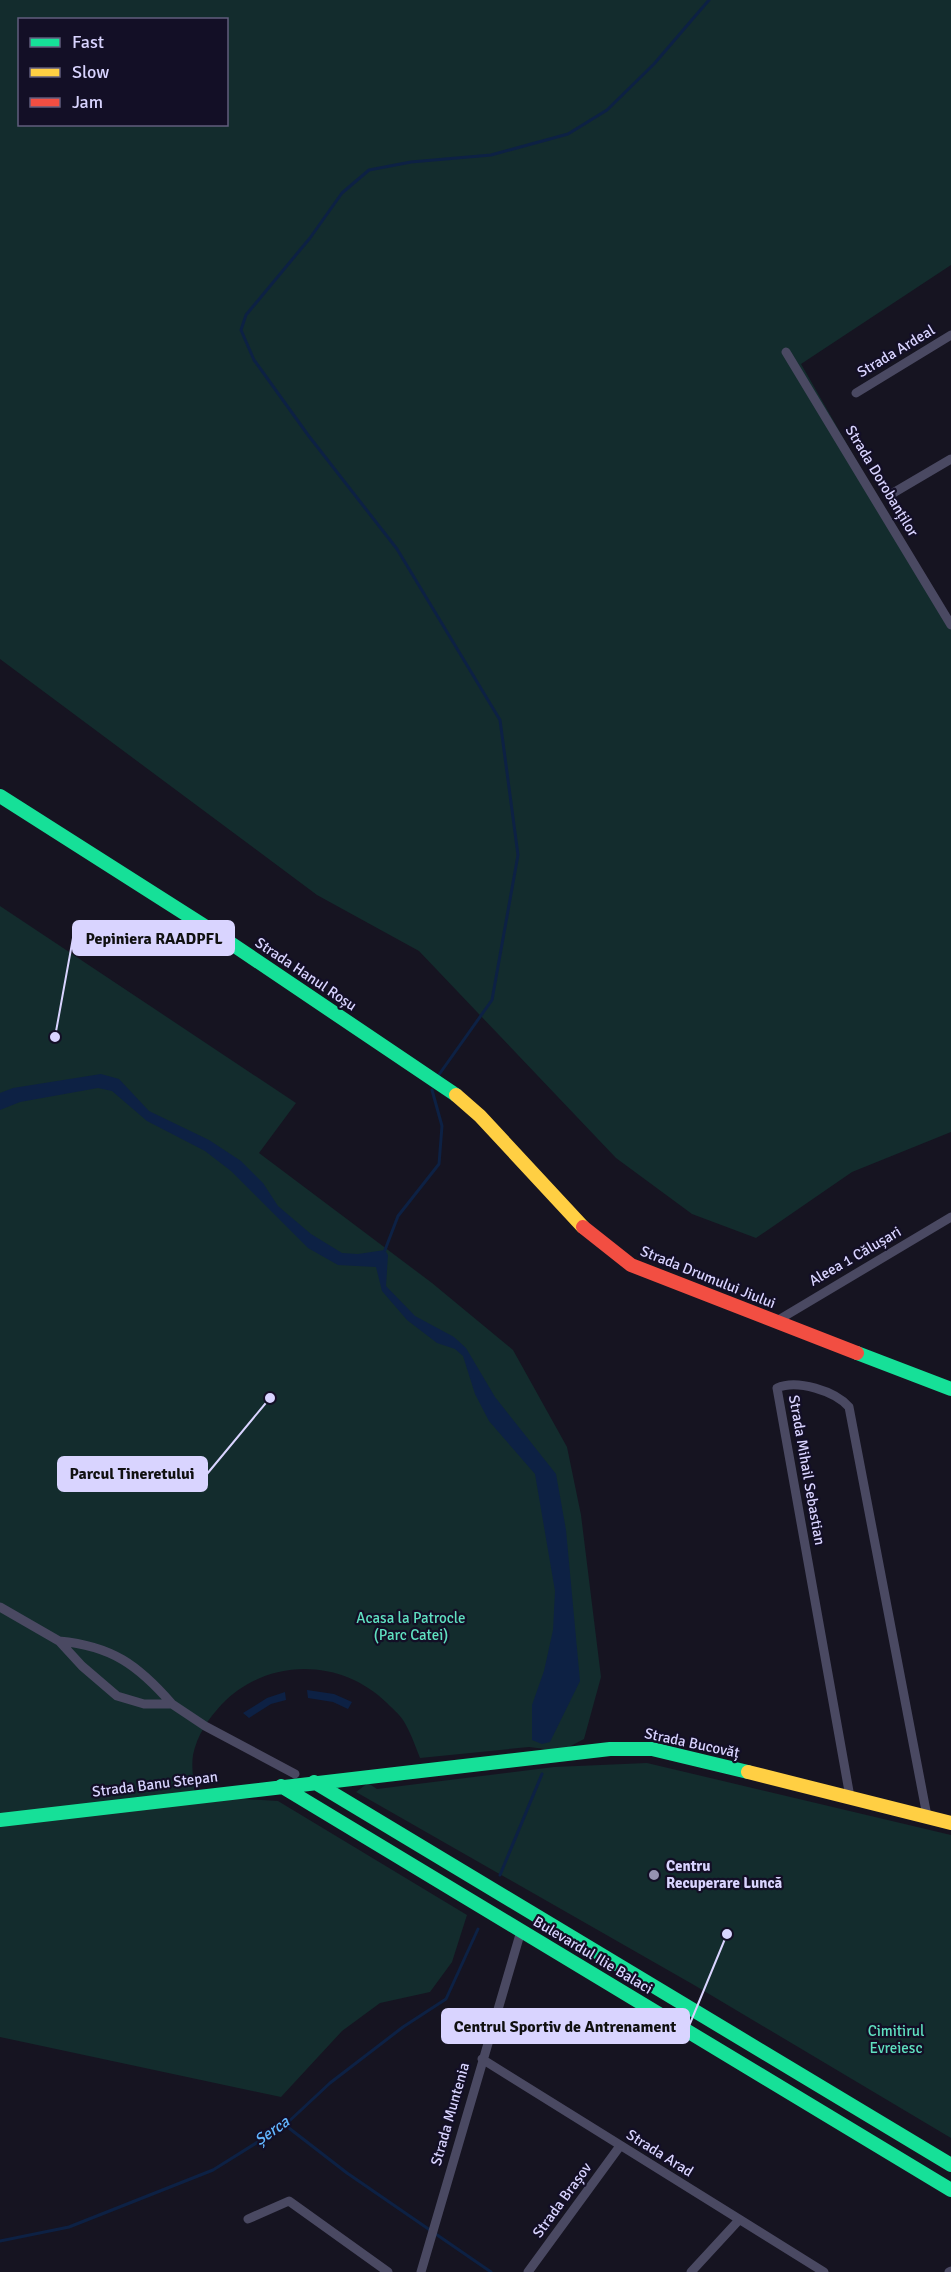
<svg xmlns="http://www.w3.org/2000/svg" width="951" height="2272" font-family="Signika,sans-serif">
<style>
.green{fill:#132c2d;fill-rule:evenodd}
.water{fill:#0d2144}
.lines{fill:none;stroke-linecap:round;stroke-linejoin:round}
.stream{stroke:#0d2144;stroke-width:3}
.street{stroke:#4a4962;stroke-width:9}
.fast{stroke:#16e098;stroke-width:14}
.slow{stroke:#ffcf43;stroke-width:14}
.jam{stroke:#f24e42;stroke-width:14}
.poi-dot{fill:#9591b1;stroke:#130f26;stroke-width:2}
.labels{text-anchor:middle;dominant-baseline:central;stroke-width:4.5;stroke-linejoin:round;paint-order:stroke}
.street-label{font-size:15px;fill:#d9d4ff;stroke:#130f26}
.park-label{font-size:15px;fill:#5fe0c0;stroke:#130f26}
.poi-label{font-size:15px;font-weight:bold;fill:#d9d4ff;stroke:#130f26;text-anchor:start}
.water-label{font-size:16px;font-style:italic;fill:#62b6ff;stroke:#130f26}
.leader{fill:none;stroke:#d9d4ff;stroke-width:2}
.callout-dot{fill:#d9d4ff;stroke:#130f26;stroke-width:2}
.callout{fill:#d9d4ff;stroke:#d9d4ff;stroke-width:2}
.callout-label{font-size:16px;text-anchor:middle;font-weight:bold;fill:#111}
</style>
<rect width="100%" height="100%" fill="#161421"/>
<path class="green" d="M0 0H951V265L801 364 951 626V1132L852 1172 756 1238 692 1214 616 1158 419 951 317 895 0 659ZM20 20H226V124H20Z
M0 906 296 1103 259 1153 432 1283 513 1350 567 1447 581 1515 601 1677 584 1739 561 1751 529 1747 420 1758C415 1745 410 1731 403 1720 399 1714 392 1708 387 1703 341 1658 268 1657 222 1704 209 1718 197 1735 193 1755 191 1769 194 1783 195 1796L278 1801 467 1915 452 1962 430 1992 380 2003 342 2031 281 2097 0 2037Z
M647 1763 951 1835V2138L694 1985 356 1792 368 1783 377 1789 554 1767Z"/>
<path class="water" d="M101 1074 119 1079 149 1111 209 1140 241 1161 263 1183 278 1206 311 1234 342 1253 358 1254 385 1250 388 1255 386 1286 415 1316 454 1337 466 1348 495 1397 556 1474 566 1530 580 1681 550 1742 542 1744 532 1740V1705L544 1671 553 1630 555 1591 535 1474 489 1421 475 1394 463 1356 455 1349 437 1343 407 1320 382 1291 376 1267 338 1265 308 1248 231 1171 205 1151 147 1121 112 1091 98 1088 20 1102 0 1110V1093L13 1088Z
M307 1690 334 1694 352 1702 348 1709 333 1702 308 1698Z
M285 1692 286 1700 271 1704 249 1718 243 1713 267 1698Z"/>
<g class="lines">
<path class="stream" d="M438 1076 492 1000 518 855 500 720 397 549 308 435 254 360 241 330 246 315 310 238 342 193 369 170 411 162 491 155 568 134 607 110 654 64 709 0
M385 1250 398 1216 439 1164 442 1126 432 1090
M500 1875 542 1774
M285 2125 347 2173 491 2272
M0 2241 69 2227 213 2170 285 2125 330 2083 403 2027 446 1999 478 1929"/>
<path class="street" d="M786 352 951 625
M856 393 951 335
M888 496 951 459
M775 1322 951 1217
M0 1607 59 1641 82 1666 117 1696 144 1704H172L205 1726 295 1774
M59 1641C112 1646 138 1665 172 1704
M850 1797 777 1388C797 1379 835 1391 849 1407L927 1816
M482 2059 824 2272
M248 2219 289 2201 388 2272
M421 2272 521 1931
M528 2272 620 2146
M691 2272 739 2220
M949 2272 951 2271"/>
<path class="fast" d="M0 796 217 934 456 1095
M857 1353 951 1389
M314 1782 951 2165
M281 1786 951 2190
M0 1820 610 1749H652L748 1772"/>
<path class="slow" d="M456 1095 480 1116 583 1227
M748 1772 951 1823"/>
<path class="jam" d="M583 1227 631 1265 857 1353"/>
</g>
<circle class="poi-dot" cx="654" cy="1875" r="6"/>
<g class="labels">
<g class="street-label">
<text transform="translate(896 351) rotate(-31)">Strada Ardeal</text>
<text transform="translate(882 481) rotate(59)">Strada Dorobanților</text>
<text transform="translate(306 974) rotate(34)">Strada Hanul Roșu</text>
<text transform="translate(855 1256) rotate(-30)">Aleea 1 Călușari</text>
<text transform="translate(708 1277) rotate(22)">Strada Drumului Jiului</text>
<text transform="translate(807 1470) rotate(80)">Strada Mihail Sebastian</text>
<text transform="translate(692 1743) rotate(12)">Strada Bucovăț</text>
<text transform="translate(155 1784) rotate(-7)">Strada Banu Stepan</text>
<text transform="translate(593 1955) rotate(31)">Bulevardul Ilie Balaci</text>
<text transform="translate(450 2114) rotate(-74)">Strada Muntenia</text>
<text transform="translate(660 2153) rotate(32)">Strada Arad</text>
<text transform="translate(562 2200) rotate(-54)">Strada Brașov</text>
</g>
<g class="park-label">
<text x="411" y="1618">Acasa la Patrocle<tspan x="411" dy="17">(Parc Catei)</tspan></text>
<text x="896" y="2031">Cimitirul<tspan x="896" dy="17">Evreiesc</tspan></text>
</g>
<g class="poi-label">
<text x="666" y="1866">Centru<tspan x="666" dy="17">Recuperare Luncă</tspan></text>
</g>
<g class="water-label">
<text transform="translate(272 2131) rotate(-35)">Șerca</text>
</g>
</g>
<path class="leader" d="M55 1037L73 938M270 1398L207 1474M727 1934L689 2026"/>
<g class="callout-dot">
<circle cx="55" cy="1037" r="6"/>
<circle cx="270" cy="1398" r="6"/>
<circle cx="727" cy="1934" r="6"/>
</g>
<g class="callout">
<rect x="73" y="921" width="161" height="34" rx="6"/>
<rect x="58" y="1457" width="149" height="34" rx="6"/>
<rect x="442" y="2009" width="247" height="34" rx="6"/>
</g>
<g class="callout-label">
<text x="154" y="944">Pepiniera RAADPFL</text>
<text x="132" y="1479">Parcul Tineretului</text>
<text x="565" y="2032">Centrul Sportiv de Antrenament</text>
</g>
<rect x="18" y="18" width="210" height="108" fill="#130f26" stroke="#625e7d" stroke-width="1.5"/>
<rect x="30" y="38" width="30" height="9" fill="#16e098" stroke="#625e7d" stroke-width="1.5"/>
<text x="72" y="48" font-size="18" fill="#d9d4ff">Fast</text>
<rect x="30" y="68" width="30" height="9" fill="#ffcf43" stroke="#625e7d" stroke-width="1.5"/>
<text x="72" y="78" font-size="18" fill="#d9d4ff">Slow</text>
<rect x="30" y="98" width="30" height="9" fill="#f24e42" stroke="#625e7d" stroke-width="1.5"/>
<text x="72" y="108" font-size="18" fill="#d9d4ff">Jam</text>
</svg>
